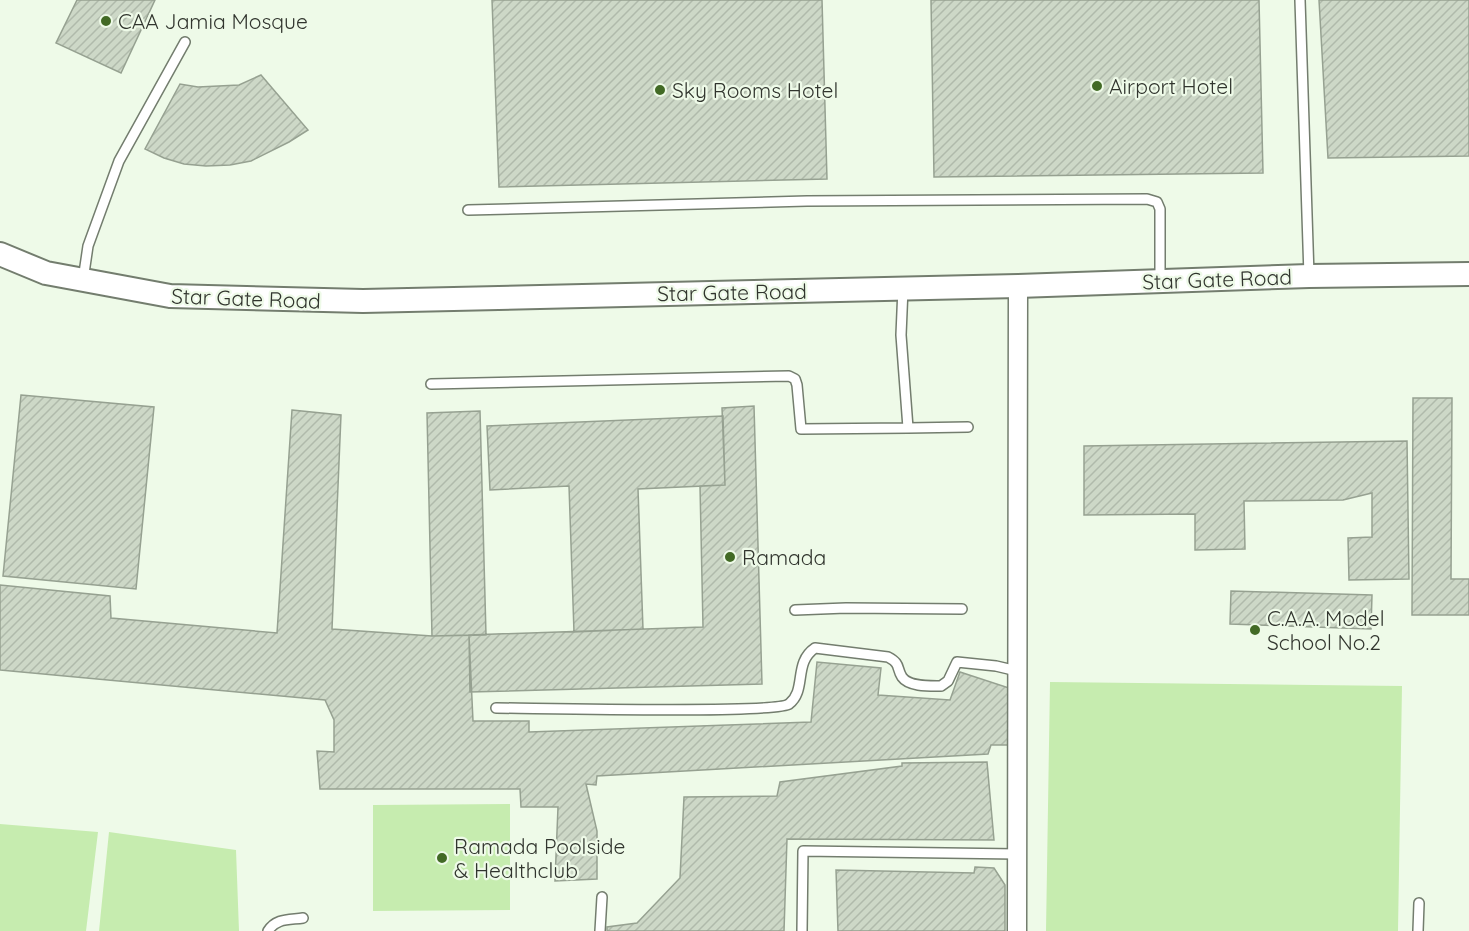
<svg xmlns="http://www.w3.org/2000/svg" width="1469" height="931" font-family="Quicksand,sans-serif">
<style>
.green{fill:#c6ecaf}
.building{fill:url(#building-hatch);stroke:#96a191;stroke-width:1.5}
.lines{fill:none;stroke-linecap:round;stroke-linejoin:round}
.service-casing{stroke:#737d6e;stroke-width:12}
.minor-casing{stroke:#737d6e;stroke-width:21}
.tertiary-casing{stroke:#737d6e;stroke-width:26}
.service{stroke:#fff;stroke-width:9}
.minor{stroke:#fff;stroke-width:18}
.tertiary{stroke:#fff;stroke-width:22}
.poi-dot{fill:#426a25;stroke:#eefae8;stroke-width:2}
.labels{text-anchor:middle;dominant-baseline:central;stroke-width:4.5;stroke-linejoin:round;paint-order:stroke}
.poi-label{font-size:21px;fill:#31352e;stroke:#eefae8;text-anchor:start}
.street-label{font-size:21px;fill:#31352e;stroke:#eefae8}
</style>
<defs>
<pattern id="building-hatch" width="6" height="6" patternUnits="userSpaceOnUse" patternTransform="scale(1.5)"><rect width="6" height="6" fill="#cdd8c7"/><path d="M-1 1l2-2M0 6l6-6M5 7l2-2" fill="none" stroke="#b0baab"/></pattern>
</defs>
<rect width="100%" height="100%" fill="#eefae8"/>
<path class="green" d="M1050 682 1402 686 1398 931H1046Z
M510 804V910L373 911V805Z
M0 824 98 832 86 931H0Z
M109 832 236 850 239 931H99Z"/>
<path class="building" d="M77 0H155L121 73 56 43Z
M492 0H822L827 179 499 187Z
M931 0H1259L1263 173 934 177Z
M1319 0H1469V156L1328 158Z
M261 75 308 130 289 142 251 161 230 165 206 166 184 164 164 158 145 149 180 84 198 87 239 85Z
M21 395 154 407 136 589 3 576Z
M1413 398H1452L1451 579H1469V615H1412Z
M754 406 762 684 470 692 469 635 703 627 700 486 725 485 722 408Z
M292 410 341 415 332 629 432 636 469 635 473 721H529V732L811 722 817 662 881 668 878 695 950 700 960 672 1009 688 1008 745H991L988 754 597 776 596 785 586 784 597 831V879L555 881 558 807H521L520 789H320L317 751 334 752V720L325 700 0 670V585L110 596 111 618 277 633Z
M480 411 486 635 432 636 427 413Z
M723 416 725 485 638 489 643 629 574 632 569 486 490 490 487 426Z
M1407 441 1409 579 1349 580 1348 538 1372 537V493L1343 500 1244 501 1245 549 1195 550V514L1084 515V446Z
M1231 591 1372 595 1371 629 1230 624Z
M987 762 994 840 787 839 784 931H607V927L637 923 680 878 684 797 777 796 780 782 902 766V763Z
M975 867 994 868 1005 885V931H838L836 870 974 873Z"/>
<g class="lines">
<defs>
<path id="service" d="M1300 0 1309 276
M468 210 807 201 1147 199 1157 202 1160 209V281
M83 280 88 246 119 161 185 42
M431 384 789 376 795 379 797 385 801 429 908 428 901 335 903 288
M908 428 968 427
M795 610 846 608 962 609
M496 708C531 708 775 714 789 704 807 690 793 663 815 648L888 657C901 664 896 667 902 677 909 687 930 686 941 686L948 681 957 662 996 666 1017 671
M268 931C276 918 289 920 303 918
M600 931 602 897
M802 931 803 851 1017 854
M1418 931 1419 903"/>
<path id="minor" d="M1017 931 1018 286"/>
<path id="tertiary" d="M0 254 46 273 170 296 363 301 1018 286 1309 276 1469 274"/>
</defs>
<use href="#service" class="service-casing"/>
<use href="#minor" class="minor-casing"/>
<use href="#tertiary" class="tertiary-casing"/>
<use href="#service" class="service"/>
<use href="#minor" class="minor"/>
<use href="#tertiary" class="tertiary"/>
</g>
<g class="poi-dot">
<circle cx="106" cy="21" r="6"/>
<circle cx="1097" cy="86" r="6"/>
<circle cx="660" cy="90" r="6"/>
<circle cx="730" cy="557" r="6"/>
<circle cx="1255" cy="630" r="6"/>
<circle cx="442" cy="858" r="6"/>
</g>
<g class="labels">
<g class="poi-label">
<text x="118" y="21">CAA Jamia Mosque</text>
<text x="1109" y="86">Airport Hotel</text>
<text x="672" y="90">Sky Rooms Hotel</text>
<text x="742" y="557">Ramada</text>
<text x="1267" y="618">C.A.A. Model<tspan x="1267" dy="24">School No.2</tspan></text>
<text x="454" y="846">Ramada Poolside<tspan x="454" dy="24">&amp; Healthclub</tspan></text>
</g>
<g class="street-label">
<text transform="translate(1217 279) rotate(-2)">Star Gate Road</text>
<text transform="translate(732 292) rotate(-1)">Star Gate Road</text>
<text transform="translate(246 298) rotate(2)">Star Gate Road</text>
</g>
</g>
</svg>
